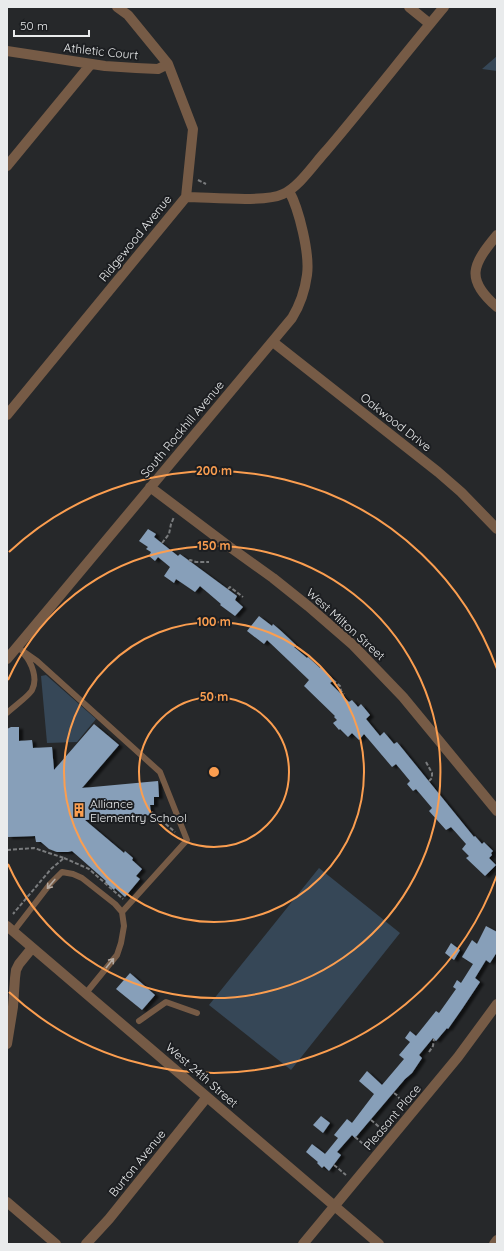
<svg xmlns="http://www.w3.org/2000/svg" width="504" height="1251" font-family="Quicksand,sans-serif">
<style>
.green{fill:#364757}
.building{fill:#879fb9;filter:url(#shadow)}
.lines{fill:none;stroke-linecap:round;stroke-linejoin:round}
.path{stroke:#7a7c7e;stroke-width:2;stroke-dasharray:4 2;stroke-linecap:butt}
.service{stroke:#765b46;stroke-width:6}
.minor{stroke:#765b46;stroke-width:10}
.oneway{stroke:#b5aaa1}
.ring{fill:none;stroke:#fb9e50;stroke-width:2}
.labels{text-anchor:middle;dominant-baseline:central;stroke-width:4;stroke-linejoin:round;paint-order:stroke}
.street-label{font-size:12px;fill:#e9ebec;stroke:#1c1e21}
.poi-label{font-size:12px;fill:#e9ebec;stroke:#1c1e21;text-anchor:start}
.centre{fill:#fb9e50;stroke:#1c1e21;stroke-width:2}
.ring-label{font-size:12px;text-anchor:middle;font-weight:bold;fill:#fb9e50;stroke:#1c1e21;stroke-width:4;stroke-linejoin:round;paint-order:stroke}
</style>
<defs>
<filter id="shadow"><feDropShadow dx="4" dy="2" stdDeviation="1" flood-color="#0009"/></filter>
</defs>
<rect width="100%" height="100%" fill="#26282a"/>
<path class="green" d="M497 56V71L482 69Z
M46 675 96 719 77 742 47 743 41 676Z
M319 868 400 933 291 1070 209 1005Z"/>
<path class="building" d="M148 529 156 534 154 537 178 556 180 554 237 596 235 600 243 607 235 616 220 605 221 604 200 586 195 592 176 579 174 583 164 576 170 567 158 557 155 561 149 556 151 552 146 549 148 547 139 541Z
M259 616 272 626 273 624 280 630 296 645 294 647 307 658 308 657 320 668V667L334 680 330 683 349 702 352 700 358 707 361 704 370 715 366 719 380 736 384 732 394 744 397 742 474 837 475 836 482 844 484 842 493 851 491 853 492 855 489 858 496 865 485 876 466 858 469 856 462 849 466 844 451 827 446 830 429 811 432 808 416 789 413 791 407 784 410 781 396 764 392 767 364 734 359 740 352 733 348 737 340 729 339 730 333 723 337 720 334 717 335 716 304 686 309 680 267 640 264 644 247 631Z
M94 724 119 745 82 788 158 781 159 797H154V805H150L151 815 85 820 124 853 125 851 133 858 132 860 142 869 136 876 140 879 125 897 115 888 114 890 105 882 106 881 72 851 68 852H57L49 849 41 842H36L35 836 8 837 7 729 11 727H19V741L32 740 33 748 52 747 54 770Z
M486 926 497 932V952L490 963 486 960 475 978 480 982 462 1009 448 1029 447 1028 436 1041 433 1038 419 1055 422 1058 412 1073 405 1079 355 1138 352 1135 337 1152 341 1155 329 1171 324 1166 322 1168 317 1163 318 1162 306 1152 312 1144 325 1154 338 1138 334 1135 347 1119 352 1123 374 1094 359 1081 367 1071 382 1085 404 1059 399 1055 410 1042 405 1038 410 1031 416 1036 436 1011 439 1013 456 989 453 987 457 980 461 983 473 964 462 957 472 940 477 944Z
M451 943 460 950 454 960 445 953Z
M130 973 155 995 142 1010 116 989Z
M321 1116 330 1123 323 1133 313 1125Z"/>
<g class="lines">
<path class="path" d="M198 180 206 184
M162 543 169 534 171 524 174 517
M189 561 190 560 196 562H209
M228 589 230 587 243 597
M333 680 340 686 341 691 344 694
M426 762 432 773V778L429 781
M152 812 175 832
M7 850 34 848 64 858 51 869 13 914
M64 858 89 869 123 899
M429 1052 433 1046 434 1039
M394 1093 398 1096 404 1107
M371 1120 384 1131
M355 1137 369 1149
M334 1165 346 1175"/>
<path class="service" d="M17 647 37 661 160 772 187 840 122 912
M7 713C12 708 30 695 32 690 38 679 32 663 24 654
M13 932 50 884 62 872 73 874 82 878 115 904 122 912 124 926 121 943 117 955 86 993
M139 1021 166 1002 197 1013"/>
<path class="minor" d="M117 7 128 15 168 64 193 129 186 197
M409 7 430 24
M7 51 105 66 136 68 158 69 168 64
M7 166 91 64
M186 197C209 197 264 203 283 194 299 187 314 164 326 151 366 104 404 55 444 7
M497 235C473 264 464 279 497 307
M273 342 438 472 461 492 497 529
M7 415 186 197
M150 487 227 545 273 578 308 606 353 645 403 697 497 811
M7 659 292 318C300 305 305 290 307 275 310 254 299 209 289 191
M7 926 379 1244
M7 1044 13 1007 15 978 16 970 19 964 32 948
M7 1202 56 1244
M86 1244 109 1219 207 1097
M303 1244 458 1057 497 1004
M494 1244 497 1240"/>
</g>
<defs><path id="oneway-shaft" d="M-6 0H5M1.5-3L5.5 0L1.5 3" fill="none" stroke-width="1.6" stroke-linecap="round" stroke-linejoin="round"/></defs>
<g class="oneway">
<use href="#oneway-shaft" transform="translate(51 884) rotate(130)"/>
<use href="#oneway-shaft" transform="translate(110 963) rotate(-51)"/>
</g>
<g class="ring">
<circle cx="214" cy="772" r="75"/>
<circle cx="214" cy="772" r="150"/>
<path d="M8 680A226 226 0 1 1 8 864"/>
<path d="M497 875A301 301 0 0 1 9 992M9 552A301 301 0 0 1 497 669"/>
</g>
<defs>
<symbol id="building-bare" viewBox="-9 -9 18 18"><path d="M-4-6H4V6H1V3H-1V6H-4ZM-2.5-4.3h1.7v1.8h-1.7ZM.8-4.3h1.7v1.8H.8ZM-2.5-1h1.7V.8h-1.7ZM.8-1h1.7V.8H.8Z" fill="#fb9e50" stroke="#1c1e21" stroke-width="2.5" paint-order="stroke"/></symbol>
</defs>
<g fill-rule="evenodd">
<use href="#building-bare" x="69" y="800" width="20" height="20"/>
</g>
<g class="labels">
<g class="street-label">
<text transform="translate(101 51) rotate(6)">Athletic Court</text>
<text transform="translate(135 238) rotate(-51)">Ridgewood Avenue</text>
<text transform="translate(396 422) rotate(38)">Oakwood Drive</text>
<text transform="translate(182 429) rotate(-50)">South Rockhill Avenue</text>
<text transform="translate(346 624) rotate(42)">West Milton Street</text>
<text transform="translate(202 1075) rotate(41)">West 24th Street</text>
<text transform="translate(392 1117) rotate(-50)">Pleasant Place</text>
<text transform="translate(137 1163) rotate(-51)">Burton Avenue</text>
</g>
<g class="poi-label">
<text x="90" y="803">Alliance<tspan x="90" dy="14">Elementry School</tspan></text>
</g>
</g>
<circle cx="214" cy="772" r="6" class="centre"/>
<g class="ring-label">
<text x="214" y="475">200 m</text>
<text x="214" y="550">150 m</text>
<text x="214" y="626">100 m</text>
<text x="214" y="701">50 m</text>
</g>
<rect width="504" height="1251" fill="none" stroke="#e9ebec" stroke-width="16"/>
<path d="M14 30v6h75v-6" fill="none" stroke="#e9ebec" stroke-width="2"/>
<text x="20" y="30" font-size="12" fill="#e9ebec" stroke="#1c1e21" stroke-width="3" paint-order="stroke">50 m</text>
</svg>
